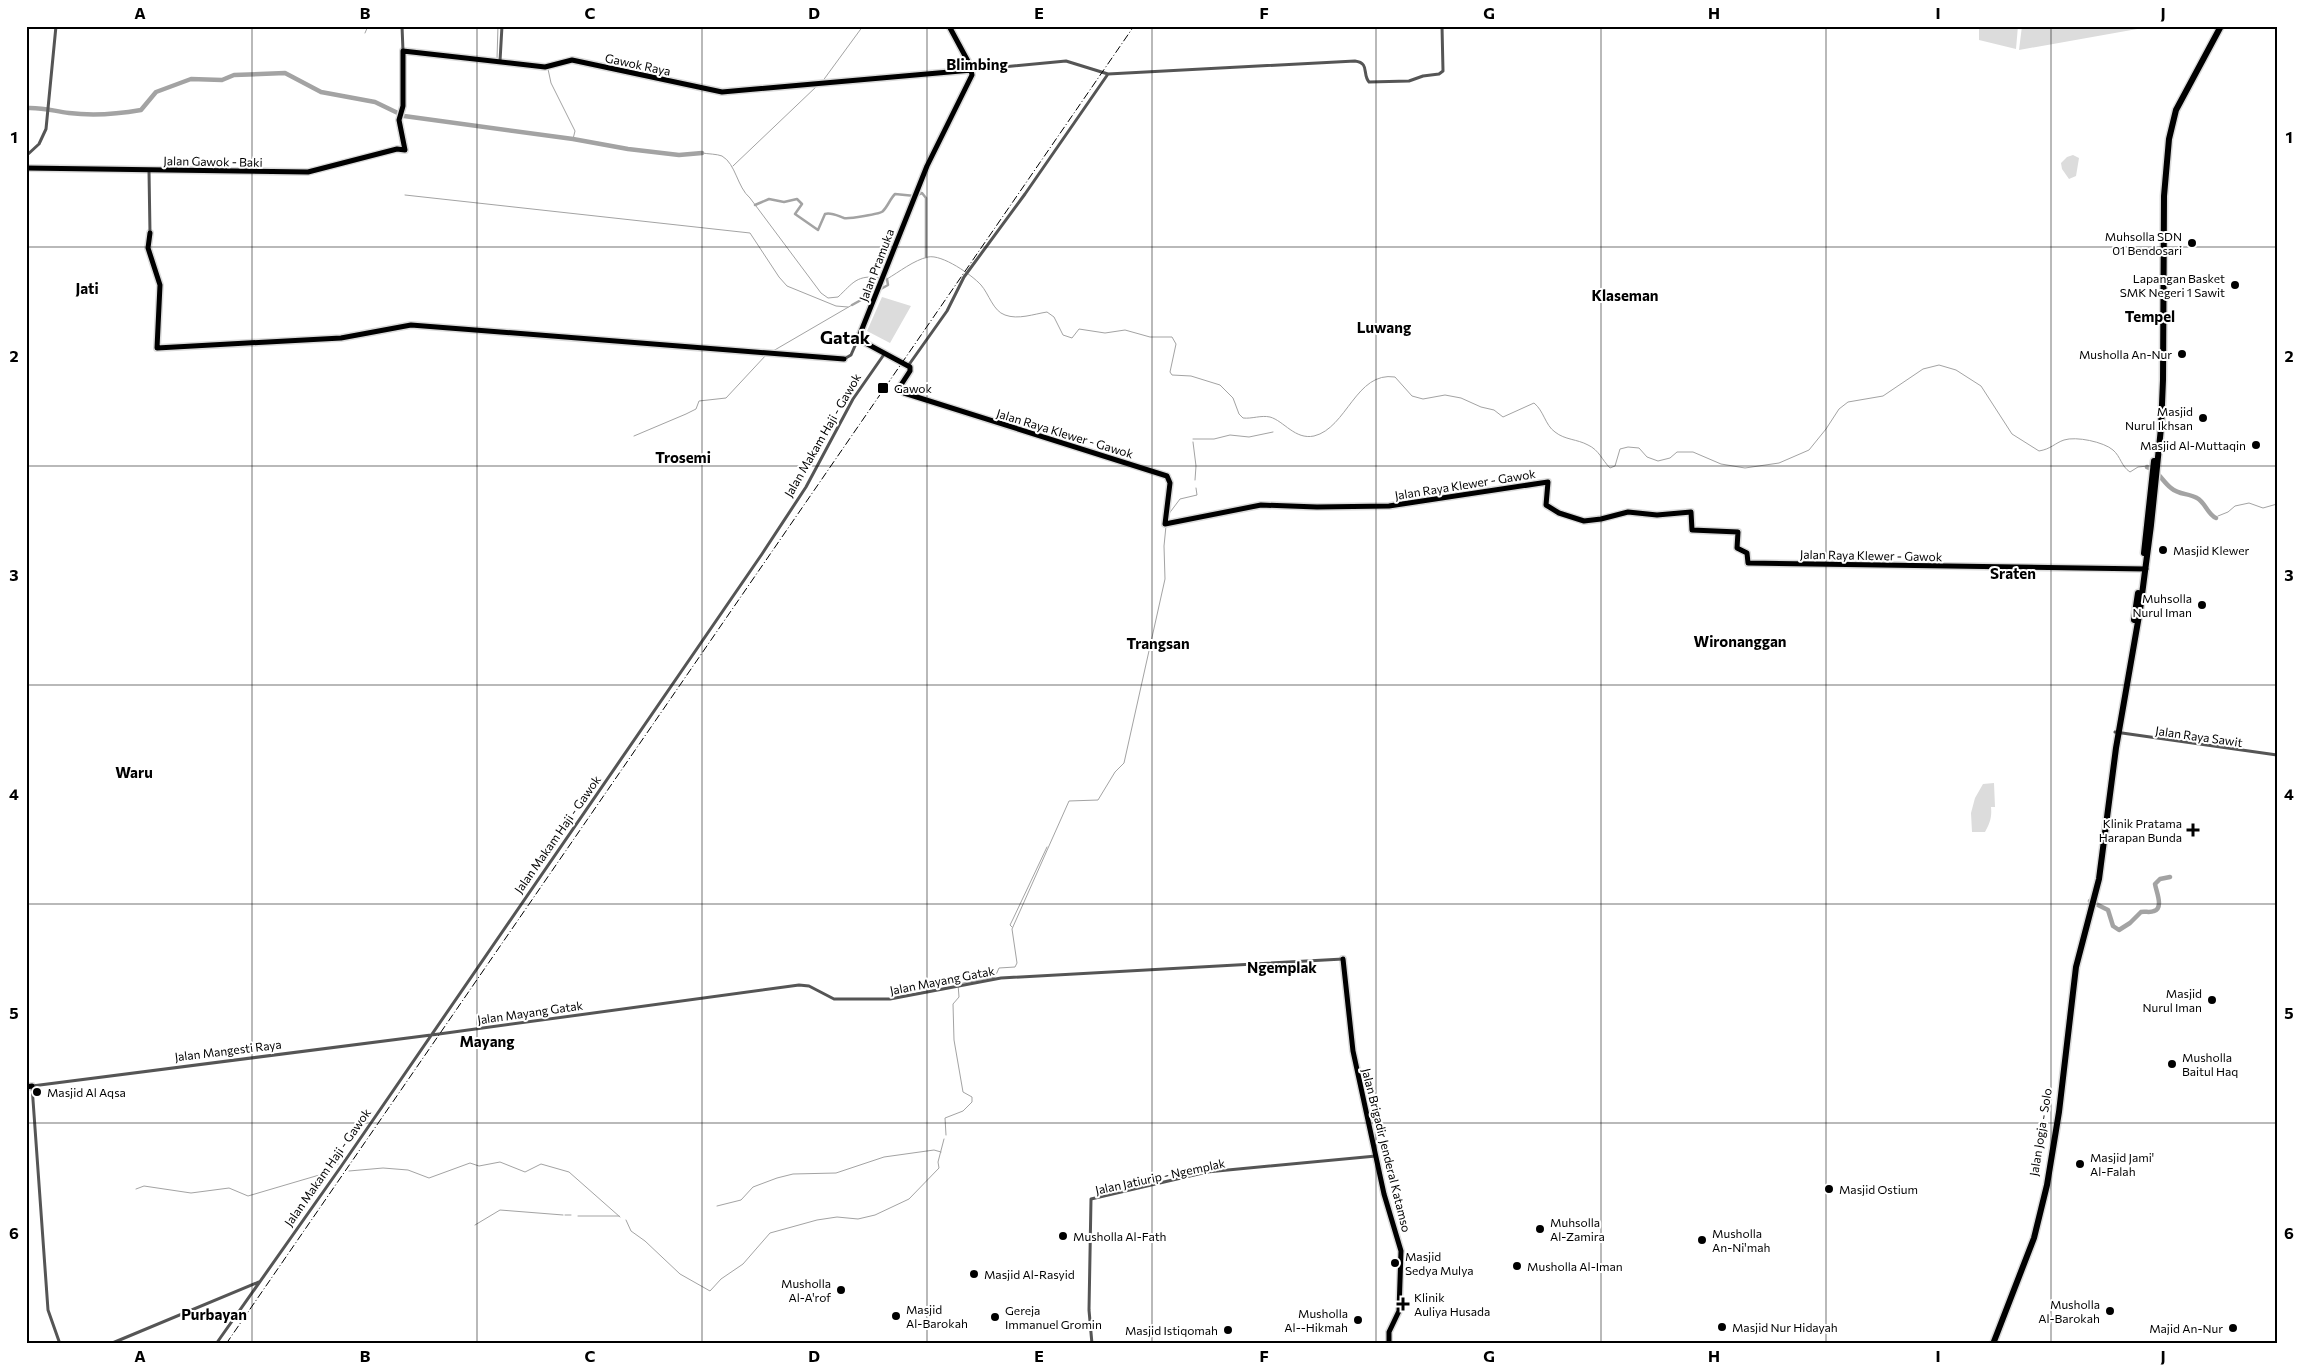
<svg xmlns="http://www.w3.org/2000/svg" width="2303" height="1370" font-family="Commissioner,sans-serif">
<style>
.green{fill:#dcdcdc}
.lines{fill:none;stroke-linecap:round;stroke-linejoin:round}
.stream{stroke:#a3a3a3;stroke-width:1}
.canal{stroke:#a3a3a3;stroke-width:2.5}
.river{stroke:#a3a3a3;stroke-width:4.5}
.major-casing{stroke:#dbdbdb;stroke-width:8}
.highway-casing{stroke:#dbdbdb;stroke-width:9}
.minor{stroke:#555;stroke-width:3}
.major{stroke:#000;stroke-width:5}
.highway{stroke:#000;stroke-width:6}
.rail{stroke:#000;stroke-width:1;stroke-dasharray:8 2.5 1 2.5;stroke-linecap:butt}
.grid{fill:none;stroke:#000;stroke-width:1;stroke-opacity:0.55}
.poi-dot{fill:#000;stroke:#fff;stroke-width:2}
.labels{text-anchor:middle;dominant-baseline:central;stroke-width:4;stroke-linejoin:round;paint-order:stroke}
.street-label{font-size:12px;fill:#000;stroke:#fff}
.poi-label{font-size:12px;fill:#000;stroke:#fff;text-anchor:start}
.quarter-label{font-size:15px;font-weight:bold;fill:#000;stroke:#fff}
.district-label{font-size:18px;font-weight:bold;fill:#000;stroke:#fff}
.neatline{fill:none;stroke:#000;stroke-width:2}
.grid-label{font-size:16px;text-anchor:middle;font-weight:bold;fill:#000}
</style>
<rect width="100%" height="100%" fill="#fff"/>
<path class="green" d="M1979 26H2018L2016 49 1979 40Z
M2022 26H2154L2019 50Z
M2073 155 2079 158 2076 176 2069 179 2062 169 2061 163 2067 157Z
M882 297 911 306 890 343 867 331Z
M1994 783 1995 807H1991C1992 817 1990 823 1985 832H1972L1971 813 1975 798 1983 784Z"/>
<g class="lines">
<path class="stream" d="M365 33 368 26
M497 59 498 26
M548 69 551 83 575 131 573 139
M822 82 863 26
M702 153C708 154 717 154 722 156 736 164 737 187 750 198L821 293 828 298 838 297C853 283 857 274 880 278
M733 166 817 86
M405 195 750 233 779 277 787 286 836 306 848 307
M884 278 887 279C899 272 914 260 928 257 942 254 972 275 981 285 989 294 993 311 1005 315 1018 320 1034 314 1047 312L1054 317 1063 335 1072 338 1079 329 1105 333 1125 330 1150 337H1172L1176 344 1170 372 1172 375 1191 376 1220 385 1233 398 1239 414 1243 418C1252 419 1261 415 1270 417 1284 421 1295 440 1314 436 1347 428 1356 371 1395 377L1412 396 1423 399 1445 395 1461 398 1481 407 1494 410 1503 417 1534 403C1544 411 1545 425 1555 432 1565 440 1577 439 1588 445 1599 450 1602 460 1610 468L1615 466 1620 449 1628 447 1639 448 1647 457 1658 461 1670 458 1677 452H1693L1721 464 1745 468 1779 463 1809 450 1826 429 1839 409 1848 402 1883 396 1923 369 1939 365 1956 370 1981 386 2012 434 2039 451C2051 449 2055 443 2064 440 2076 436 2104 442 2113 450 2121 457 2121 466 2130 472L2138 467 2148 466
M773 351 852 305
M634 436 686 414 696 409 699 401 726 398 767 354
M1193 439H1214L1230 435 1249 437 1273 432
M1193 442 1196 466 1195 480
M1168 515 1180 499 1197 495 1196 488
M2218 516 2228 512 2235 506 2249 503 2263 508 2277 504
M1012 927 1010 925 1013 919 1047 847
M946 1135 945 1118 963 1111 972 1102V1097L963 1092 954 1040 953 1004 959 997 958 984 995 977 999 968 1015 967 1017 963 1012 929 1069 801 1098 800 1115 772 1124 763 1165 579 1164 546 1166 526
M349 1171 383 1168 408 1170 429 1178 470 1163 479 1166 500 1162 525 1172 541 1164 569 1172 620 1217
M136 1189 144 1186 191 1193 229 1188 248 1196 326 1173 333 1164H338
M717 1206 741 1200 753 1187 777 1178 793 1174 836 1173 884 1157 934 1150 941 1152
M565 1215H571
M578 1216H619
M626 1220 631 1231 645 1241 680 1274 710 1291 721 1279 743 1264 770 1233 817 1220 837 1217 858 1219 875 1215 909 1199 939 1168 938 1162 944 1139
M475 1225 500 1210 563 1215"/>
<path class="canal" d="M755 205 769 199 784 202 797 199 802 204 795 214 818 230 825 214C831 212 838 216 844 218 848 219 881 214 883 211 888 206 890 199 895 194L915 196 922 193 926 198V257
M852 305 888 285 887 279"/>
<path class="river" d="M26 108C43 107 53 111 69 113 93 116 118 114 141 110L156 92 191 79 222 80 234 75 285 73 321 92 375 102 404 116 573 139 628 149 679 155 702 153
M2147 467C2158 470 2162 481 2171 488 2179 495 2188 493 2197 498 2205 502 2208 515 2216 518
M2090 901 2108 910 2113 926 2119 930 2130 923 2141 912C2145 911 2150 913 2154 911 2164 908 2156 891 2155 884L2160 879 2170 877"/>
<defs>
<path id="major" d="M949 26 970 65 972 75 927 166 858 339 910 367V371L899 388 904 393 1167 476 1170 483 1165 524 1261 505 1317 507 1389 506 1548 482 1546 505 1559 513 1584 521 1601 519 1628 512 1657 515 1691 512 1692 530 1738 532 1737 548 1747 553 1748 563 2146 569
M26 168 308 172 397 149 405 150 399 120 403 106V51L545 67 572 60 722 92 972 70
M150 233 148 248 160 285 157 348 341 338 411 325 844 359
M1343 959 1353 1051 1384 1194 1401 1251 1399 1311 1389 1332V1344
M26 1087 32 1086"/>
<path id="highway" d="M2144 553 2154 461
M2134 620 2138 593
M1993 1344 2034 1238 2047 1185 2059 1112 2076 967 2099 879 2116 748 2140 610 2151 525 2161 428 2163 380 2164 196 2169 139 2176 110 2221 26"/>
</defs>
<use href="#major" class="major-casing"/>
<use href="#highway" class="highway-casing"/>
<path class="minor" d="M402 26 403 51
M500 61 502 26
M972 70 1066 61 1108 74 1355 61C1370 63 1362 74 1369 82L1409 81 1423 76 1439 74 1443 71 1442 26
M26 156 39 144 46 129 56 26
M149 171 150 233
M844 359 851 355 858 339
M908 366 947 311 964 277 1025 194 1108 74
M2115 732 2277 755
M60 1344 48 1310 32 1086 439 1034 799 985 809 986 834 999H890L1001 978 1343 959
M110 1344 259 1282
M216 1344 340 1168 762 554 806 487 853 399 885 353
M1092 1344 1089 1310 1091 1199 1207 1172 1376 1156"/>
<use href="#major" class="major"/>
<use href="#highway" class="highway"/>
<path class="rail" d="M226 1344 1134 26"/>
</g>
<path class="grid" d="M252 26V1344M477 26V1344M702 26V1344M927 26V1344M1152 26V1344M1376 26V1344M1601 26V1344M1826 26V1344M2051 26V1344M26 247H2277M26 466H2277M26 685H2277M26 904H2277M26 1123H2277"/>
<g class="poi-dot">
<circle cx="2192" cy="243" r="5"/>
<circle cx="2235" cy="285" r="5"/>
<circle cx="2182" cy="354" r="5"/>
<rect x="877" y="382" width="12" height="12" rx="2.5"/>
<circle cx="2203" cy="418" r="5"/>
<circle cx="2256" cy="445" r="5"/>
<circle cx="2163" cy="550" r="5"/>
<circle cx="2202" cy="605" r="5"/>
<path d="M2190.5 822.5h5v5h5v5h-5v5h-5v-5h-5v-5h5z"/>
<circle cx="2212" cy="1000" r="5"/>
<circle cx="2172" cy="1064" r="5"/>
<circle cx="37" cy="1092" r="5"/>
<circle cx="2080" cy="1164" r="5"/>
<circle cx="1829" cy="1189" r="5"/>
<circle cx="1540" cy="1229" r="5"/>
<circle cx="1063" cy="1236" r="5"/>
<circle cx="1702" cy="1240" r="5"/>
<circle cx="1395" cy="1263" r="5"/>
<circle cx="1517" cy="1266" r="5"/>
<circle cx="974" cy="1274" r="5"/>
<circle cx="841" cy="1290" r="5"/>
<path d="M1400.5 1296.5h5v5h5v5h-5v5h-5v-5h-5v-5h5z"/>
<circle cx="2110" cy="1311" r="5"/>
<circle cx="896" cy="1316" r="5"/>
<circle cx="995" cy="1317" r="5"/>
<circle cx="1358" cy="1320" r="5"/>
<circle cx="1722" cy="1327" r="5"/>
<circle cx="2233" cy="1328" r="5"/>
<circle cx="1228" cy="1330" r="5"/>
</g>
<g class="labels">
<g class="street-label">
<text transform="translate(638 64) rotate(12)">Gawok Raya</text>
<text transform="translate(213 161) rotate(1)">Jalan Gawok - Baki</text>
<text transform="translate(876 265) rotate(-69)">Jalan Pramuka</text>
<text transform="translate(1065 433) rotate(17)">Jalan Raya Klewer - Gawok</text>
<text transform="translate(822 435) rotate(-60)">Jalan Makam Haji - Gawok</text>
<text transform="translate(1465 484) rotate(-9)">Jalan Raya Klewer - Gawok</text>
<text transform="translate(1871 555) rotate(1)">Jalan Raya Klewer - Gawok</text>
<text transform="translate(2199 736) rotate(8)">Jalan Raya Sawit</text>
<text transform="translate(557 834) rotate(-55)">Jalan Makam Haji - Gawok</text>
<text transform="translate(942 980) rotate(-11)">Jalan Mayang Gatak</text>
<text transform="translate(530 1012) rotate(-8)">Jalan Mayang Gatak</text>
<text transform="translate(228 1050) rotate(-7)">Jalan Mangesti Raya</text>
<text transform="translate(2040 1132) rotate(-81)">Jalan Jogja - Solo</text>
<text transform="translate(1387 1150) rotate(76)">Jalan Brigadir Jenderal Katamso</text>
<text transform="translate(327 1167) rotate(-55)">Jalan Makam Haji - Gawok</text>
<text transform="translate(1160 1176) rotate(-12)">Jalan Jatiurip - Ngemplak</text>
</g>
<g class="poi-label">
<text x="2182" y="236" text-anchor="end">Muhsolla SDN<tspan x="2182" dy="14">01 Bendosari</tspan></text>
<text x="2225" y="278" text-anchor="end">Lapangan Basket<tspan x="2225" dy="14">SMK Negeri 1 Sawit</tspan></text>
<text x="2172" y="354" text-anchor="end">Musholla An-Nur</text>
<text x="894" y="388">Gawok</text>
<text x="2193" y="411" text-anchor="end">Masjid<tspan x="2193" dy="14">Nurul Ikhsan</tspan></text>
<text x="2246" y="445" text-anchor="end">Masjid Al-Muttaqin</text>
<text x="2173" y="550">Masjid Klewer</text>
<text x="2192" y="598" text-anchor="end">Muhsolla<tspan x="2192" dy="14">Nurul Iman</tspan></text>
<text x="2182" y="823" text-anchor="end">Klinik Pratama<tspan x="2182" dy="14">Harapan Bunda</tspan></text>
<text x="2202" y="993" text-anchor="end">Masjid<tspan x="2202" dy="14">Nurul Iman</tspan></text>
<text x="2182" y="1057">Musholla<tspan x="2182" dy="14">Baitul Haq</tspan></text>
<text x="47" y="1092">Masjid Al Aqsa</text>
<text x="2090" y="1157">Masjid Jami'<tspan x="2090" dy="14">Al-Falah</tspan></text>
<text x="1839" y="1189">Masjid Ostium</text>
<text x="1550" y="1222">Muhsolla<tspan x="1550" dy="14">Al-Zamira</tspan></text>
<text x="1712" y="1233">Musholla<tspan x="1712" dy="14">An-Ni'mah</tspan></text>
<text x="1073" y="1236">Musholla Al-Fath</text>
<text x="1405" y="1256">Masjid<tspan x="1405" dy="14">Sedya Mulya</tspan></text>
<text x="1527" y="1266">Musholla Al-Iman</text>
<text x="984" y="1274">Masjid Al-Rasyid</text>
<text x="831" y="1283" text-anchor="end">Musholla<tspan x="831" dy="14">Al-A'rof</tspan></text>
<text x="1414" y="1297">Klinik<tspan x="1414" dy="14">Auliya Husada</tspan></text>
<text x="2100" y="1304" text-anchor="end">Musholla<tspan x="2100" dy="14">Al-Barokah</tspan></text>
<text x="906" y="1309">Masjid<tspan x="906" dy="14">Al-Barokah</tspan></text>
<text x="1005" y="1310">Gereja<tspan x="1005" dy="14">Immanuel Gromin</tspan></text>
<text x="1348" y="1313" text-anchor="end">Musholla<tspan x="1348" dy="14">Al--Hikmah</tspan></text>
<text x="1732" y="1327">Masjid Nur Hidayah</text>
<text x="2223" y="1328" text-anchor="end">Majid An-Nur</text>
<text x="1218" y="1330" text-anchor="end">Masjid Istiqomah</text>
</g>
<g class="quarter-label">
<text x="977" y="64">Blimbing</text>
<text x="87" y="288">Jati</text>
<text x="1625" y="295">Klaseman</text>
<text x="2150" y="316">Tempel</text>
<text x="1384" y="327">Luwang</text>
<text x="683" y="457">Trosemi</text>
<text x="2013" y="573">Sraten</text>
<text x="1740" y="641">Wironanggan</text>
<text x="1158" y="643">Trangsan</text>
<text x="134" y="772">Waru</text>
<text x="1282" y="967">Ngemplak</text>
<text x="487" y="1041">Mayang</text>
<text x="214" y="1314">Purbayan</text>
</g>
<g class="district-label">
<text x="845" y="337">Gatak</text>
</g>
</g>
<rect width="2303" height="1370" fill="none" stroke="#ffffff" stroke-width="55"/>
<rect x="28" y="28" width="2248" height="1314" class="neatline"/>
<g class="grid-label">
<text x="140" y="19">A</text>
<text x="365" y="19">B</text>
<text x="590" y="19">C</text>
<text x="814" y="19">D</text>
<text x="1039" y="19">E</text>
<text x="1264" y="19">F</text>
<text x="1489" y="19">G</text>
<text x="1714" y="19">H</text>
<text x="1938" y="19">I</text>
<text x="2163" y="19">J</text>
<text x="14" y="143">1</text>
<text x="2289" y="143">1</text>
<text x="14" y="362">2</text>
<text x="2289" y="362">2</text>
<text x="14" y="581">3</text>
<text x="2289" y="581">3</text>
<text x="14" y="800">4</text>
<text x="2289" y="800">4</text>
<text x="14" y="1019">5</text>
<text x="2289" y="1019">5</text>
<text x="14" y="1239">6</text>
<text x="2289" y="1239">6</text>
<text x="140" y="1362">A</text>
<text x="365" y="1362">B</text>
<text x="590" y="1362">C</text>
<text x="814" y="1362">D</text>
<text x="1039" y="1362">E</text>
<text x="1264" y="1362">F</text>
<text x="1489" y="1362">G</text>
<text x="1714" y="1362">H</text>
<text x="1938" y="1362">I</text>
<text x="2163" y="1362">J</text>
</g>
</svg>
